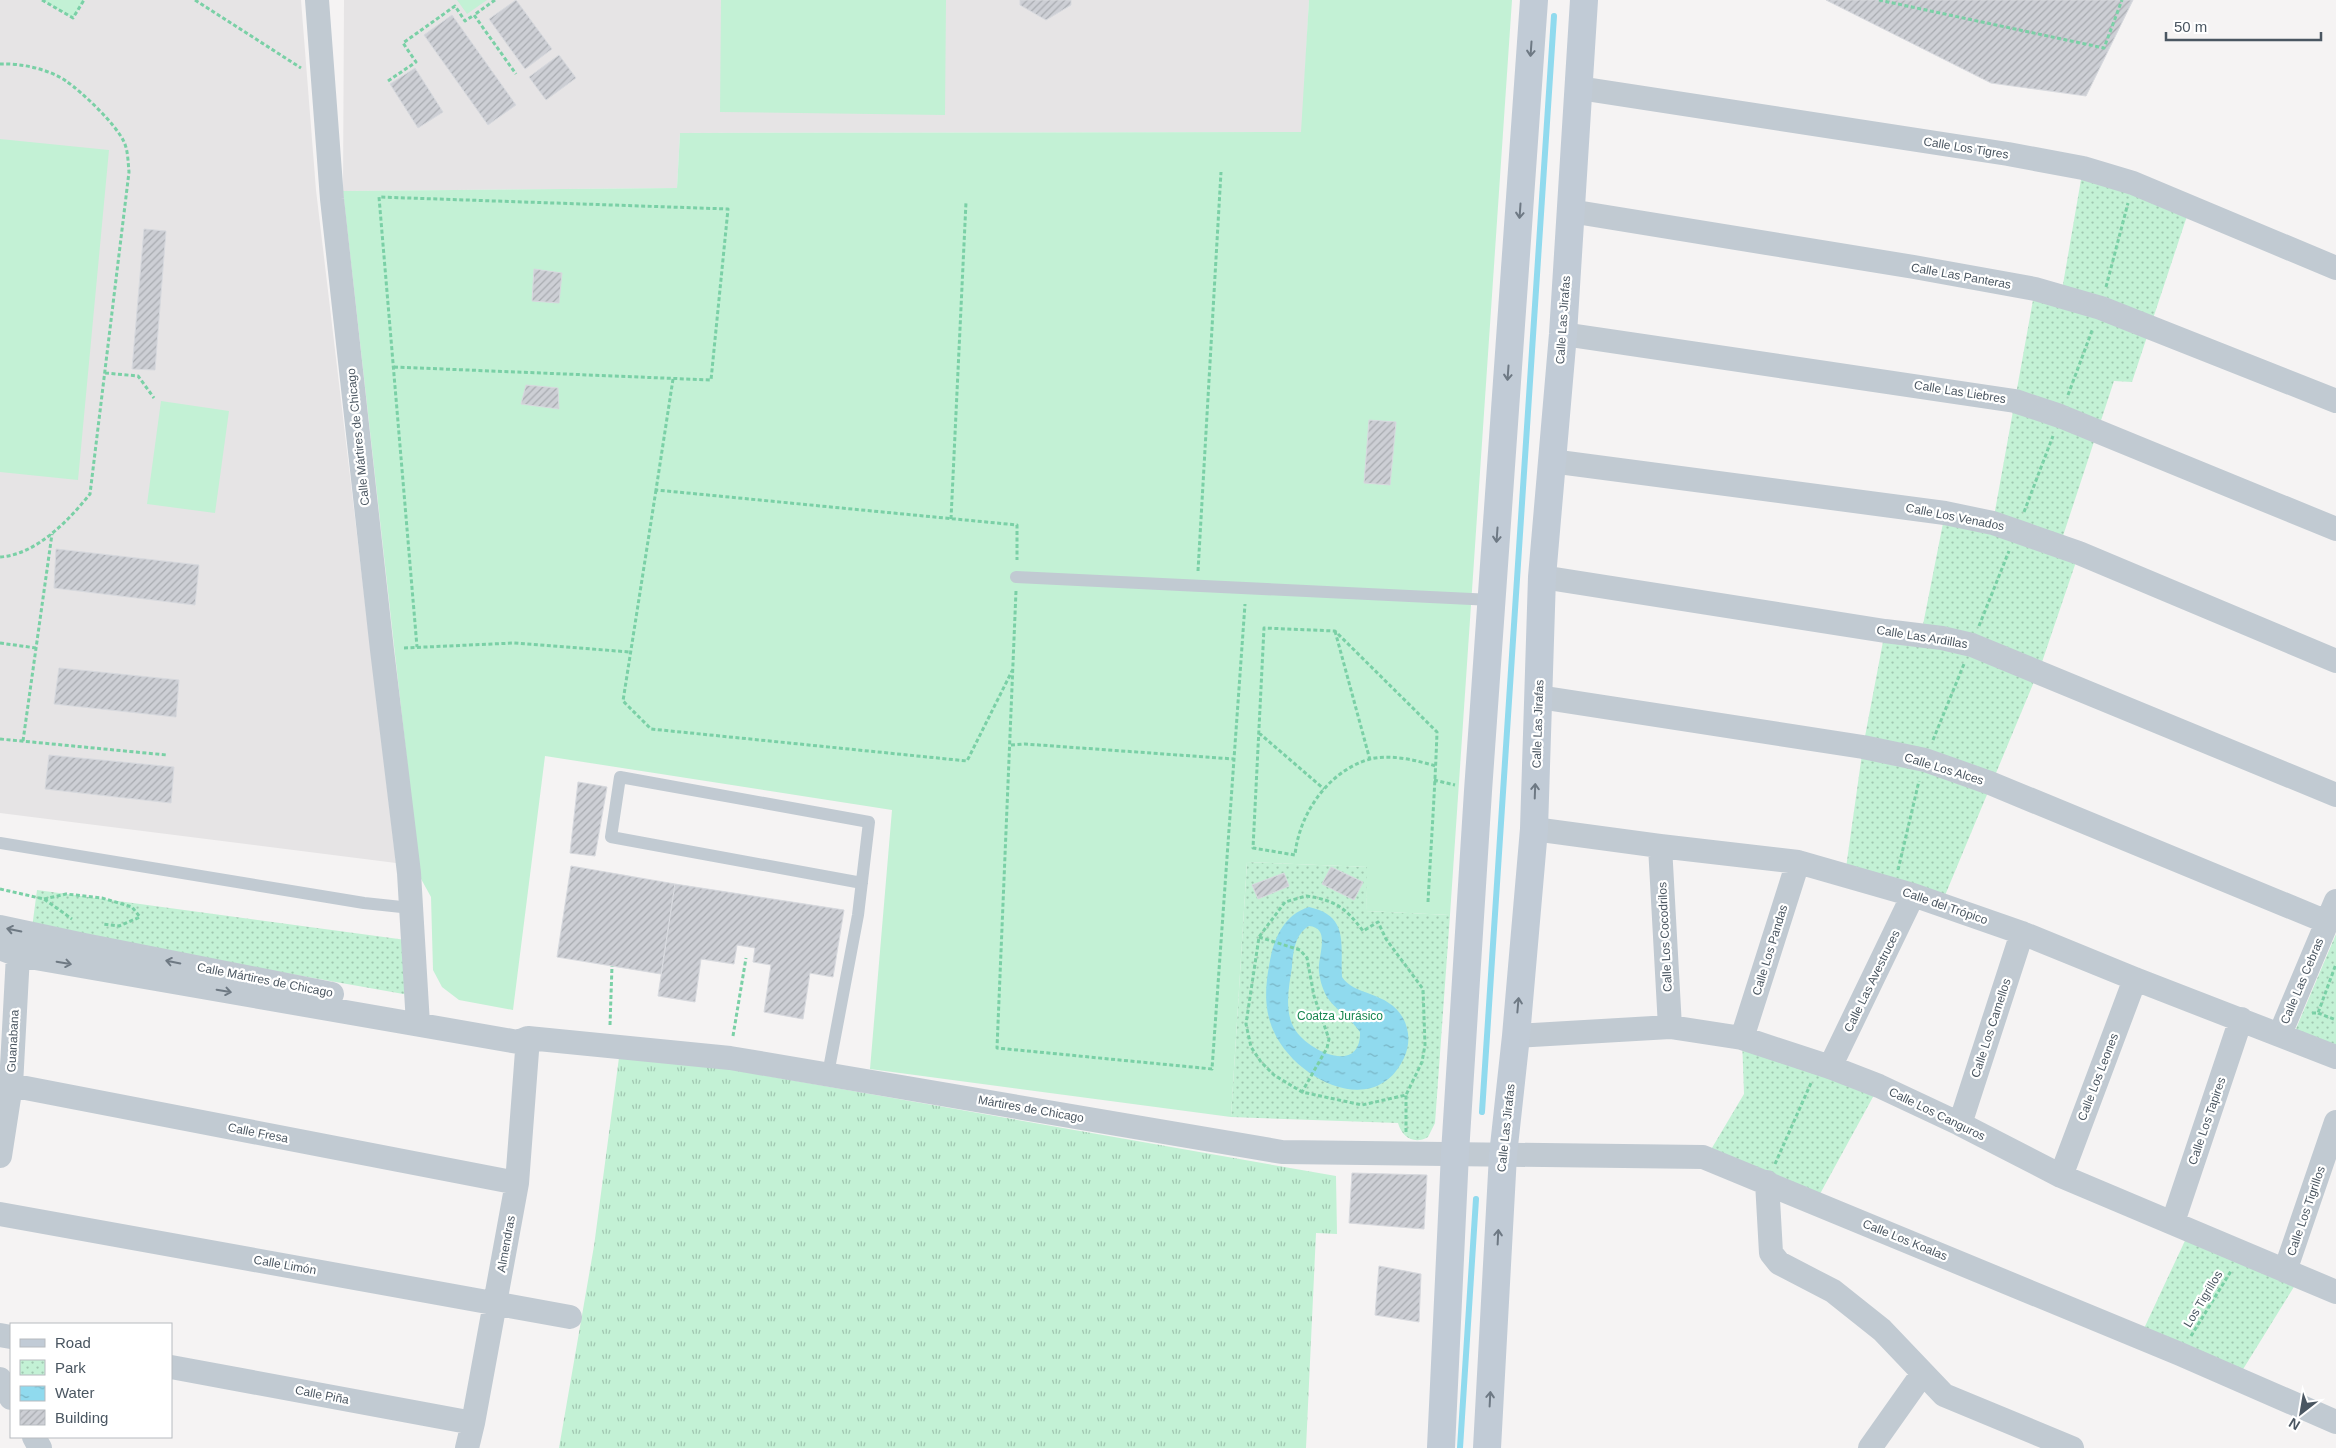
<svg xmlns="http://www.w3.org/2000/svg" width="2336" height="1448" font-family="Arial,sans-serif">
<style>
.education{fill:#e6e4e5}
.grass{fill:url(#grass-tufts)}
.park{fill:url(#park-dots)}
.garden{fill:#c3f1d5}
.water{fill:url(#water-ripples);fill-rule:evenodd}
.lines{fill:none;stroke-linecap:round;stroke-linejoin:round}
.stream{stroke:#90daee;stroke-width:6}
.building{fill:url(#building-hatch);stroke:#d7d9de}
.path{stroke:#7ad0a6;stroke-width:3;stroke-dasharray:4 2.5;stroke-linecap:butt}
.lane{stroke:#c1cad2;stroke-width:12}
.street{stroke:#c1cad2;stroke-width:24}
.secondary{stroke:#c1cbd6;stroke-width:28}
.oneway{stroke:#6e7984}
.oneway2{stroke:#6e7983}
.labels{text-anchor:middle;dominant-baseline:central;stroke-width:4.5;stroke-linejoin:round;paint-order:stroke}
.street-label{font-size:12px;fill:#4a5661;stroke:#fff}
.park-label{font-size:12px;fill:#17864f;stroke:#fff}
</style>
<defs>
<pattern id="grass-tufts" width="24" height="20" patternUnits="userSpaceOnUse" patternTransform="scale(1.25)"><rect width="24" height="20" fill="#c3f1d5"/><path d="M3 7l-1-3M5 7V3M7 7l1-3M15 17l-1-3M17 17v-4M19 17l1-3" fill="none" stroke="#a0c6b0"/></pattern>
<pattern id="park-dots" width="8" height="8" patternUnits="userSpaceOnUse" patternTransform="scale(1.25)"><rect width="8" height="8" fill="#c3f1d5"/><path d="M2 2h.1M6 6h.1" fill="none" stroke="#a0c6b0" stroke-width="1.8" stroke-linecap="round"/></pattern>
<pattern id="water-ripples" width="26" height="14" patternUnits="userSpaceOnUse" patternTransform="scale(1.25)"><rect width="26" height="14" fill="#90daee"/><path d="M2 4q2-2 4 0t4 0M15 11q2-2 4 0t4 0" fill="none" stroke="#78b4c4"/></pattern>
<pattern id="building-hatch" width="6" height="6" patternUnits="userSpaceOnUse" patternTransform="scale(1.25)"><rect width="6" height="6" fill="#cdcfd5"/><path d="M-1 1l2-2M0 6l6-6M5 7l2-2" fill="none" stroke="#a8abb0"/></pattern>
</defs>
<rect width="100%" height="100%" fill="#f5f3f3"/>
<path class="education" d="M0 0H301L316 190 396 863 0 813Z
M344 0H1309L1302 132 680 133 677 188 343 191Z"/>
<path class="grass" d="M620 1050 1336 1176 1337 1234 1316 1233 1306 1448H559L594 1246Z"/>
<path class="park" d="M2083 168 2190 207 2132 382 2114 381 2060 545 2079 553 2041 665 1941 905 1845 875 1863 747 1885 631 1921 635 1945 513 1993 522 2035 289 2061 296Z
M1247 862 1368 867 1366 911 1450 915 1435 1123 1428 1137C1414 1145 1402 1137 1398 1123L1231 1117Z
M37 890 406 940 409 995 32 928Z
M2336 934V1048L2295 1031Z
M1742 1038 1879 1086 1815 1203 1706 1158 1744 1094Z
M2190 1230 2300 1277 2237 1379 2140 1337Z"/>
<path class="garden" d="M42 0H84L73 18Z
M457 0H487L467 14Z
M721 0H946L945 115 720 112Z
M1309 0H1512L1450 915 1366 911 1367 867 1247 862 1231 1117 870 1069 892 810 545 756 513 1010 459 1000 442 987 433 970 431 897 420 877 343 191 677 188 680 133 1301 132Z
M0 139 109 150 78 480 0 472Z
M161 401 229 411 215 513 147 504Z"/>
<path class="water" d="M1309 907C1350 916 1340 945 1342 977 1354 996 1388 991 1403 1018 1410 1031 1410 1045 1404 1058 1375 1120 1296 1080 1274 1032 1264 1011 1265 988 1269 966 1273 940 1283 915 1309 907ZM1309 926C1332 928 1317 957 1319 972 1324 1008 1342 1007 1360 1032 1361 1076 1307 1051 1294 1028 1284 1010 1289 986 1292 967 1293 952 1295 934 1309 926Z"/>
<g class="lines">
<path class="stream" d="M1482 1112 1554 16
M1460 1448 1476 1199"/>
</g>
<path class="building" d="M516 0 552 49 525 69 489 19Z
M1020 0H1071V5L1046 20 1020 5Z
M1826 0H2133L2086 96 1991 83Z
M452 15 516 105 488 125 424 35Z
M559 55 576 78 546 100 529 77Z
M415 68 443 112 418 128 390 84Z
M144 229 166 231 155 370 132 369Z
M534 269 562 273 559 303 532 301Z
M526 385 558 388 559 409 521 404Z
M1369 420 1396 422 1390 485 1364 483Z
M56 549 199 565 195 605 54 588Z
M59 668 179 680 176 717 54 704Z
M49 755 174 767 171 803 45 789Z
M578 782 607 787 595 856 570 853Z
M571 866 675 884 661 974 557 957Z
M1331 867 1363 882 1354 900 1322 884Z
M1284 873 1289 886 1258 899 1252 885Z
M675 884 844 910 833 977 810 973 803 1019 764 1012 771 965 753 962 755 948 737 945 734 964 701 959 695 1002 658 996Z
M1352 1173 1427 1175 1424 1229 1349 1223Z
M1379 1266 1421 1274 1419 1322 1375 1315Z"/>
<g class="lines">
<path class="path" d="M42 0 73 18 84 0
M195 0 301 68
M495 0 474 15 516 74
M1879 0 2104 48 2122 0
M0 64C20 63 49 69 66 81 82 92 116 124 124 142 128 150 128 162 129 172L90 494C69 520 36 555 0 557
M388 81 416 62 403 43 455 6 465 21 474 15
M2106 287 2128 203
M394 367 711 380 728 209 379 197 417 647
M105 373 138 376 154 398
M673 379 656 490 1017 525V560
M2068 395 2093 328
M656 490 623 701 651 729 967 761 1012 671
M2024 512 2053 436
M951 519 966 202
M1198 571 1221 172
M1016 591 997 1048 1212 1069 1245 604
M1979 626 2009 551
M1335 631 1370 760
M0 643 36 648
M404 648 514 643 630 652
M1259 733 1324 789
M0 739 167 755
M1933 740 1964 664
M23 741 52 534
M1011 745 1025 744 1234 759
M1434 780 1455 785
M1898 870 1919 781
M0 889 44 899 72 919
M1306 896C1335 900 1346 908 1363 931L1378 922 1386 939 1423 989 1425 1045 1422 1062 1406 1095 1362 1105 1302 1092 1274 1075 1261 1062 1251 1047 1246 1024 1259 937 1285 902Z
M44 899 66 894 102 898 132 907 140 917 119 926 102 924
M1428 902C1431 845 1435 789 1437 732L1335 631 1264 628 1253 848 1295 855C1299 814 1328 771 1370 759 1391 754 1415 760 1436 766
M1259 937 1300 950 1307 958 1314 996 1329 1039 1327 1048 1302 1092
M2312 1013H2318L2336 964
M2318 1013 2336 1020
M610 1025 612 966
M733 1036 746 958
M1406 1132V1095
M1775 1164 1811 1083
M2191 1336 2231 1271"/>
<path class="lane" d="M1016 577 1492 600
M0 843 364 903 411 908
M828 1074 858 915 869 822 620 777 611 837 862 883"/>
<path class="street" d="M317 0 332 199 382 650 409 873 418 1024
M1579 88 2008 154 2083 168 2133 183 2336 268
M1570 211 1914 267 2035 289 2101 308 2336 401
M1563 334 2015 401 2060 416 2336 529
M1551 461 1945 513 1993 523 2079 553 2336 661
M1542 577 1885 631 1942 638 1972 645 2336 795
M1539 697 1863 747 1925 760 1990 783 2327 922
M1534 829 1660 846 1798 862 1913 895 2022 933 2135 979 2336 1057
M1660 846 1670 1027
M0 927 84 945 332 994
M0 948 18 955 518 1042 528 1038 730 1058 1282 1152 1703 1157 2180 1354 2336 1422
M2280 1034 2336 901
M1516 1036 1670 1027 1742 1038 1830 1067 1879 1086 1960 1124 2061 1176 2336 1292
M1742 1038 1798 862
M1830 1067 1913 895
M0 1083 517 1183
M1960 1124 2022 933
M0 1156 11 1085 18 955
M2061 1176 2135 979
M1767 1182 1771 1253 1779 1263 1833 1291 1882 1330 1944 1395 2072 1448
M0 1214 570 1317
M2173 1222 2241 1019
M2285 1271 2336 1122
M0 1335 11 1337
M171 1367 473 1423
M0 1379 11 1398
M34 1437 40 1448
M467 1448 473 1423 517 1183 528 1038
M1870 1448 1923 1373"/>
<path class="secondary" d="M1441 1448 1455 1153 1478 791 1534 0
M1487 1448 1503 1155 1516 1036 1534 829 1542 577 1563 334 1584 0"/>
</g>
<defs><path id="oneway-shaft" d="M-6 0H5M1.5-3L5.5 0L1.5 3" fill="none" stroke-width="1.6" stroke-linecap="round" stroke-linejoin="round" transform="scale(1.25)"/></defs>
<g class="oneway">
<use href="#oneway-shaft" transform="translate(1531 49) rotate(94)"/>
<use href="#oneway-shaft" transform="translate(1520 211) rotate(94)"/>
<use href="#oneway-shaft" transform="translate(1508 373) rotate(94)"/>
<use href="#oneway-shaft" transform="translate(1497 535) rotate(94)"/>
<use href="#oneway-shaft" transform="translate(1535 791) rotate(-88)"/>
<use href="#oneway-shaft" transform="translate(1518 1005) rotate(-85)"/>
<use href="#oneway-shaft" transform="translate(1498 1237) rotate(-87)"/>
<use href="#oneway-shaft" transform="translate(1490 1399) rotate(-87)"/>
</g>
<g class="oneway2">
<use href="#oneway-shaft" transform="translate(14 930) rotate(-168)"/>
<use href="#oneway-shaft" transform="translate(173 962) rotate(-169)"/>
<use href="#oneway-shaft" transform="translate(64 963) rotate(10)"/>
<use href="#oneway-shaft" transform="translate(224 991) rotate(10)"/>
</g>
<g class="labels">
<g class="street-label">
<text transform="translate(1966 148) rotate(9)">Calle Los Tigres</text>
<text transform="translate(1961 276) rotate(10)">Calle Las Panteras</text>
<text transform="translate(1563 320) rotate(-86)">Calle Las Jirafas</text>
<text transform="translate(1960 392) rotate(9)">Calle Las Liebres</text>
<text transform="translate(358 437) rotate(-96)">Calle Mártires de Chicago</text>
<text transform="translate(1955 517) rotate(11)">Calle Los Venados</text>
<text transform="translate(1922 637) rotate(9)">Calle Las Ardillas</text>
<text transform="translate(1538 724) rotate(-88)">Calle Las Jirafas</text>
<text transform="translate(1944 769) rotate(17)">Calle Los Alces</text>
<text transform="translate(1945 906) rotate(19)">Calle del Trópico</text>
<text transform="translate(1665 937) rotate(-93)">Calle Los Cocodrilos</text>
<text transform="translate(1770 950) rotate(-73)">Calle Los Pandas</text>
<text transform="translate(265 980) rotate(11)">Calle Mártires de Chicago</text>
<text transform="translate(1872 981) rotate(-64)">Calle Las Avestruces</text>
<text transform="translate(2302 981) rotate(-67)">Calle Las Cebras</text>
<text transform="translate(1991 1028) rotate(-72)">Calle Los Camellos</text>
<text transform="translate(13 1041) rotate(-87)">Guanabana</text>
<text transform="translate(2098 1077) rotate(-69)">Calle Los Leones</text>
<text transform="translate(1031 1109) rotate(10)">Mártires de Chicago</text>
<text transform="translate(1937 1114) rotate(26)">Calle Los Canguros</text>
<text transform="translate(2207 1121) rotate(-71)">Calle Los Tapires</text>
<text transform="translate(1506 1128) rotate(-84)">Calle Las Jirafas</text>
<text transform="translate(258 1133) rotate(11)">Calle Fresa</text>
<text transform="translate(2306 1211) rotate(-71)">Calle Los Tigrillos</text>
<text transform="translate(1905 1240) rotate(22)">Calle Los Koalas</text>
<text transform="translate(506 1244) rotate(-80)">Almendras</text>
<text transform="translate(285 1265) rotate(10)">Calle Limón</text>
<text transform="translate(2203 1299) rotate(-59)">Los Tigrillos</text>
<text transform="translate(322 1395) rotate(11)">Calle Piña</text>
</g>
<g class="park-label">
<text x="1340" y="1016">Coatza Jurásico</text>
</g>
</g>
<rect x="10" y="1323" width="162" height="115" fill="#ffffff" stroke="#b7bbc0"/>
<rect x="20" y="1339" width="25" height="8" fill="#c1cbd6" stroke="#b7bbc0"/>
<text x="55" y="1348" font-size="15" fill="#4a5661">Road</text>
<rect x="20" y="1360" width="25" height="15" fill="url(#park-dots)" stroke="#b7bbc0"/>
<text x="55" y="1373" font-size="15" fill="#4a5661">Park</text>
<rect x="20" y="1386" width="25" height="15" fill="url(#water-ripples)" stroke="#b7bbc0"/>
<text x="55" y="1398" font-size="15" fill="#4a5661">Water</text>
<rect x="20" y="1410" width="25" height="15" fill="url(#building-hatch)" stroke="#b7bbc0"/>
<text x="55" y="1423" font-size="15" fill="#4a5661">Building</text>
<g transform="translate(2301 1413) rotate(211)" stroke="#ffffff" stroke-width="4" paint-order="stroke">
<path d="M0-4L9 19L0 12L-9 19Z" fill="#4a5661"/>
<text y="-8" font-size="14" font-weight="bold" text-anchor="middle" fill="#4a5661">N</text>
</g>
<path d="M2166 32v8h155v-8" fill="none" stroke="#4a5661" stroke-width="2.5"/>
<text x="2174" y="32" font-size="15" fill="#4a5661" stroke="#ffffff" stroke-width="4" paint-order="stroke">50 m</text>
</svg>
